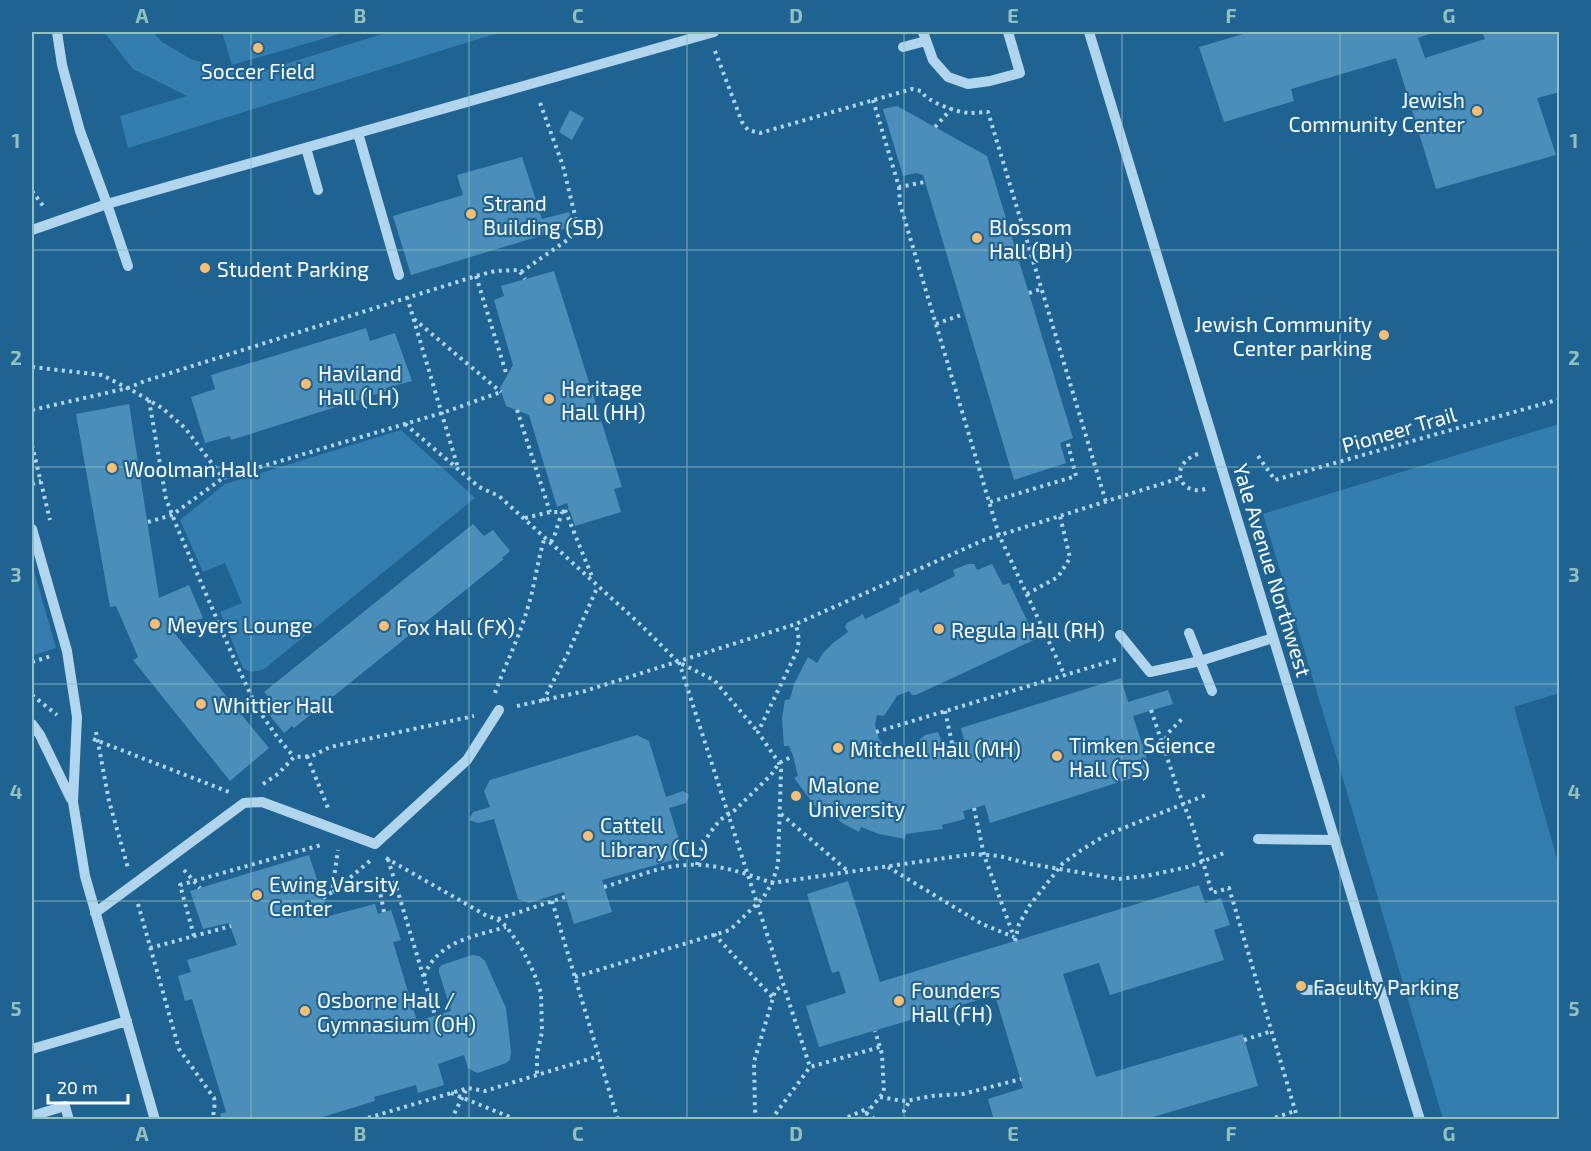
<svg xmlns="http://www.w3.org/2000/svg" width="1591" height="1151" font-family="'Exo 2',sans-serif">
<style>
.green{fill:#337eaf}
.building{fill:#4c8eba}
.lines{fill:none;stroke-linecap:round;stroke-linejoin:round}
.path{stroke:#b0d5ed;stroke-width:4;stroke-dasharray:3 4.5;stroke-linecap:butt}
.minor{stroke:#b0d5ed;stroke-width:10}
.grid{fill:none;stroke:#93c1be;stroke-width:1.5;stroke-opacity:0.55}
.poi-dot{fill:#fbbd70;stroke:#1f6392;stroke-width:2}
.labels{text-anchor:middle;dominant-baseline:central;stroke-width:4.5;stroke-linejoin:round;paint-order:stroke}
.poi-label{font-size:21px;fill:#fff;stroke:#1f6392;text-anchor:start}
.street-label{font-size:21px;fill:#fff;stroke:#1f6392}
.neatline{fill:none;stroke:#93c1be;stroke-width:2}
.grid-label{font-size:20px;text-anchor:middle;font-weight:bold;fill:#93c1be}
</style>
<rect width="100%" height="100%" fill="#1f6392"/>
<path class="green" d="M104 32H153L162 42 191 59 219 68 266 70 389 32H501L128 148 120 116 187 96 133 69Z
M222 32H346L232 65Z
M1559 424V693L1514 707 1559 866V1119H1443L1338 762 1263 514Z
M401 430 475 498 264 669C255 672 250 673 243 668L220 612 242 603 225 563 203 572 180 520 225 484Z
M32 564 56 648 32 656Z"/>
<path class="building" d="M1250 32H1435L1418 38 1425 58 1485 39 1482 32H1560V92L1537 98 1556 155 1436 189 1396 58 1291 89 1294 101 1224 122 1199 47Z
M897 106 987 156 1073 438 1060 443 1066 463 1014 480 923 175 916 173 903 176 883 109Z
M570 110 584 118 572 140 559 132Z
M522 157 542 219 569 212 573 226 411 275 393 216 463 195 457 175Z
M554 271 622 487 614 489 621 512 575 526 567 503 557 507 529 415 506 406 500 388 513 365 494 300 504 296 501 286Z
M366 328 370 341 395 333 412 381 386 388 387 391 231 440 230 436 205 443 191 397 215 389 211 375Z
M129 404 159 598 189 585 203 618 171 629 269 748 230 781 133 660 138 657 116 606 110 607 76 414Z
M473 524 484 536 493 530 510 551 502 558 504 559 294 728 292 726 284 733 267 712 275 705 264 692Z
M968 564H974L977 570 992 564 1003 585 1009 583 1036 639 916 695H912L909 691 897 696 884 716 877 715 875 725 879 739 887 750 895 754 903 756H917L920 754 917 744 918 741 925 735 938 732 943 745 964 740 961 728 1121 678 1128 702 1168 690 1173 704 1133 716 1151 772 990 823 985 805 963 811 965 819 942 825 943 829 906 834 905 839 879 834 861 827 859 832 842 823 824 806 818 810 794 778 798 776 793 756 789 746H784L782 718 785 700 790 699 794 684 808 657 817 663 823 653 833 643 848 632 845 627 847 623 863 614 865 619 900 602 899 598 918 589 920 593 955 576 953 570Z
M637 735 649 741 666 797 683 791 689 795 686 803 669 808 682 849 677 859 602 880 612 912 574 924 564 892 529 903 518 899 494 819 478 823 469 820 473 812 490 807 484 791 490 780Z
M309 855 329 916 375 904 378 914 391 910 401 940 393 942 417 1021 451 1011 439 972V968L442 965 472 955 479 956 485 961 506 1008 511 1051 510 1060 506 1063 478 1073 475 1072 468 1068 464 1055 438 1064 444 1085 418 1093 416 1085 374 1097 375 1101 313 1120H222L220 1114 226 1112 192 999 185 1001 178 976 191 972 187 960 237 945 229 923 203 929 190 891Z
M848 881 880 982 1199 885 1205 903 1221 898 1230 925 1214 930 1224 960 1110 995 1099 963 1063 974 1096 1077 1243 1034 1258 1086 1143 1120H1113L1112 1117 1102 1120H994L988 1099 1023 1088 995 995 819 1047 806 1006 846 993 839 971 832 973 807 894Z"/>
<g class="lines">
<path class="path" d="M715 51 742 122 748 130 760 133 912 89 921 91C927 102 956 112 969 113 975 113 982 112 988 112L1106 502
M873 100 899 187 925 182
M935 127 952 108
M899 187 900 204 999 535 1065 676
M32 191 44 207
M521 272 579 232 563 166 539 100
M476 276 507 376
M1029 293 1041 289
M407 297 458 468
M414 319 501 392
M936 324 964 314
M32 367 102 375 135 392 162 408 185 428 223 478 442 413 501 392
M149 400 166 499 177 527 235 661 257 708 278 738 294 757
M32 410 128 388 145 381 476 276 495 271 519 270 525 279
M517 410 550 512
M405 424 479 487 499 496 641 625 678 662 714 680 758 732
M32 445 50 520
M1198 454C1166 465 1181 499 1208 488
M1258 456 1275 480 1560 399
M32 484 41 481
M990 502 1076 476 1067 440
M565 510 593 579
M525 518 550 512H562L569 509
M148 522 172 515 223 478
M551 542 555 534 562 512
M1027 594 1058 577 1070 558 1060 516
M32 662 51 656
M679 662 810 1067
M495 693C505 665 519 638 527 610 535 586 537 561 545 537
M32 695 57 715
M543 701 568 653 598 586
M517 706 585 691 796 624 984 540 1180 478
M1151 710 1179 793 1193 827 1212 893 1229 888 1298 1120
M945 711 952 743
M96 732 109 801 128 868
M876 732 1118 659
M93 739 229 792
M1163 746 1168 733 1183 718
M307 756 328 808
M263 784 278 774 294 757 312 756 330 747 474 716
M974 808 984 855 1014 937
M781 814 849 872
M386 858 487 916 497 919 506 926 522 949 534 973 541 993 542 1032 537 1055V1075
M388 859 435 1015
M697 865 699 853 709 834 720 820 735 810 771 775 779 763 793 756
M888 867 982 924 1014 937
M184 870 200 888
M604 887C631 879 658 866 686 865 715 863 745 873 772 883L973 854 999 856 1030 864 1118 879 1146 876 1188 867 1224 853
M333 892 371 860
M323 898 332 892 338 850
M552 901 618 1120
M138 904 179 1049 214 1098C216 1108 212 1112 214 1120
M384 912 380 892 396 886
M498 919 565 897
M714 934 773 998
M194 936 180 885 321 845
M1015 941 1019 924 1030 905 1063 863 1083 849 1106 835 1206 795
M150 948 231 926
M424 976C438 941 472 937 506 927
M575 977 730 930 763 898 772 883 778 865 781 770 779 763 758 732 797 651 799 640 796 624
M1244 1040 1272 1031
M451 1093 517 1120
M880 1097 897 1100 906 1101 932 1096 963 1094 1021 1079
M866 1113 876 1120
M361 1120 468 1088 485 1091 599 1056
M451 1120 467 1088
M757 1120 755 1110 754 1062 775 991 783 985
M771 1120 810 1067 880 1047
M841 1120 869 1108
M861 1120 884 1092 882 1054 875 1031
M905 1120 904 1111 910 1100
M1268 1120 1295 1111"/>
<path class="minor" d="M57 32 62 65 80 131 107 204 128 266
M923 32 933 60 948 77 968 84 990 81 1020 73 1008 32
M1089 32 1420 1120
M903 47 926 41
M358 133 399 275
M306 148 318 190
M32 230 107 204 714 32
M32 529 67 651 77 717 73 802 85 876 155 1120
M1189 633 1212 691
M1120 635 1150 672 1200 661 1273 638
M32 724 40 735 71 799
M1258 839 1335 840
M95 913 244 803 262 802 375 844 467 760 499 710
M1304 990 1380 989
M32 1049 127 1021
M32 1116 65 1106 69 1120"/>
</g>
<path class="grid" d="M251 32V1120M469 32V1120M687 32V1120M904 32V1120M1122 32V1120M1340 32V1120M32 250H1560M32 467H1560M32 684H1560M32 901H1560"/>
<g class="poi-dot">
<circle cx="258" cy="48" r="6"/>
<circle cx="1477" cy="111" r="6"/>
<circle cx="471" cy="214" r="6"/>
<circle cx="977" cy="238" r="6"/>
<circle cx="205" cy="268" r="6"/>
<circle cx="1384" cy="335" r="6"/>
<circle cx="306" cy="384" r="6"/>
<circle cx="549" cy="399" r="6"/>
<circle cx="112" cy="468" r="6"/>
<circle cx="155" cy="624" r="6"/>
<circle cx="384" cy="626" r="6"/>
<circle cx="939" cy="629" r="6"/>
<circle cx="201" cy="704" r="6"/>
<circle cx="838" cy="748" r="6"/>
<circle cx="1057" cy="756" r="6"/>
<circle cx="796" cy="796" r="6"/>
<circle cx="588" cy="836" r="6"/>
<circle cx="257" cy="895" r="6"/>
<circle cx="1301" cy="986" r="6"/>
<circle cx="899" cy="1001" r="6"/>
<circle cx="305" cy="1011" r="6"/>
</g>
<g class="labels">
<g class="poi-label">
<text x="258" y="70" text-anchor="middle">Soccer Field</text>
<text x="1465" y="99" text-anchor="end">Jewish<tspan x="1465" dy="24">Community Center</tspan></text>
<text x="483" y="202">Strand<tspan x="483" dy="24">Building (SB)</tspan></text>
<text x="989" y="226">Blossom<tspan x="989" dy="24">Hall (BH)</tspan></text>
<text x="217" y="268">Student Parking</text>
<text x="1372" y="323" text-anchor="end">Jewish Community<tspan x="1372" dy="24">Center parking</tspan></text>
<text x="318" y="372">Haviland<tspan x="318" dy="24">Hall (LH)</tspan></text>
<text x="561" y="387">Heritage<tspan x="561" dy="24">Hall (HH)</tspan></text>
<text x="124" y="468">Woolman Hall</text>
<text x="167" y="624">Meyers Lounge</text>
<text x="396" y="626">Fox Hall (FX)</text>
<text x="951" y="629">Regula Hall (RH)</text>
<text x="213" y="704">Whittier Hall</text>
<text x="1069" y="744">Timken Science<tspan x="1069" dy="24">Hall (TS)</tspan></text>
<text x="850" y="748">Mitchell Hall (MH)</text>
<text x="808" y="784">Malone<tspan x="808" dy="24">University</tspan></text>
<text x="600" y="824">Cattell<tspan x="600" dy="24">Library (CL)</tspan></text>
<text x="269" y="883">Ewing Varsity<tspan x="269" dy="24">Center</tspan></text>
<text x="1313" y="986">Faculty Parking</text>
<text x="911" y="989">Founders<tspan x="911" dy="24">Hall (FH)</tspan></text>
<text x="317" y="999">Osborne Hall /<tspan x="317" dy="24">Gymnasium (OH)</tspan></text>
</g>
<g class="street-label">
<text transform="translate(1399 429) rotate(-16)">Pioneer Trail</text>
<text transform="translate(1273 570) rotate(73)">Yale Avenue Northwest</text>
</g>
</g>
<rect width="1591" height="1151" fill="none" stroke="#1f6392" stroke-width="66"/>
<path d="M48 1094v9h80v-9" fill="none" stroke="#ffffff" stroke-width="3"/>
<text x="57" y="1094" font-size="18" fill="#ffffff" stroke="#1f6392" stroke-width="4.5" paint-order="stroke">20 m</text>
<rect x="33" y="33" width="1525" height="1085" class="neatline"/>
<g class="grid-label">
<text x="142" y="23">A</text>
<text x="360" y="23">B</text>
<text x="578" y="23">C</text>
<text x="796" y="23">D</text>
<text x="1013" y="23">E</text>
<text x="1231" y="23">F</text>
<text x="1449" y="23">G</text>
<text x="16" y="148">1</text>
<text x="1574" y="148">1</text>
<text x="16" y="365">2</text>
<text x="1574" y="365">2</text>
<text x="16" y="582">3</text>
<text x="1574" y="582">3</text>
<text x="16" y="799">4</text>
<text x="1574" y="799">4</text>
<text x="16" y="1016">5</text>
<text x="1574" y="1016">5</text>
<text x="142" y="1141">A</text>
<text x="360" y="1141">B</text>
<text x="578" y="1141">C</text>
<text x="796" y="1141">D</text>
<text x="1013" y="1141">E</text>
<text x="1231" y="1141">F</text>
<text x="1449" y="1141">G</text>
</g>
</svg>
